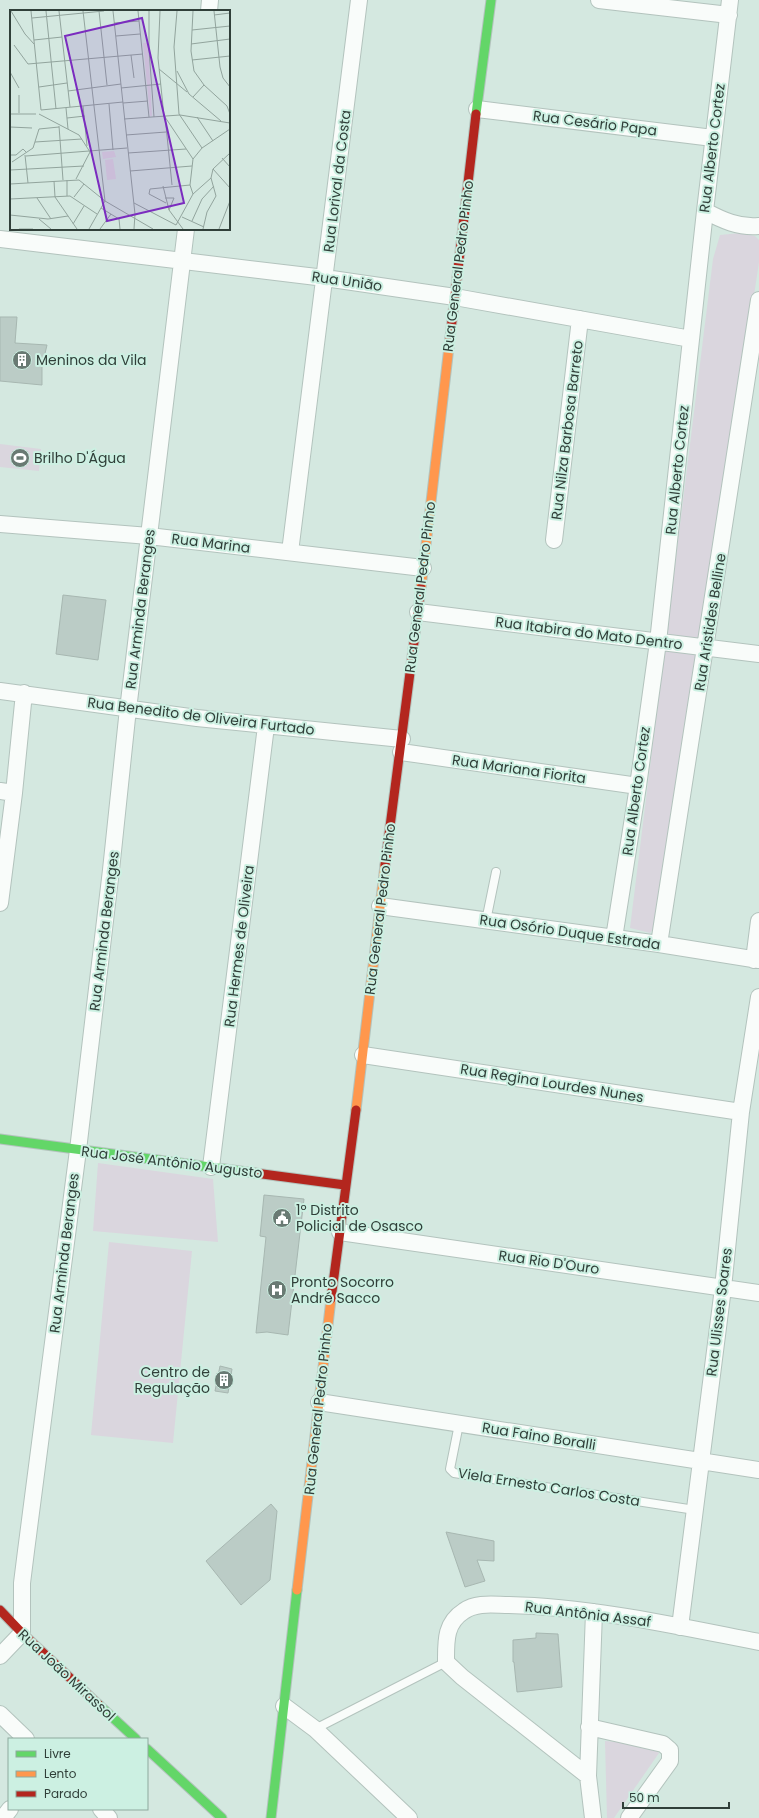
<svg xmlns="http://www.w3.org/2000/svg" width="759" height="1818" font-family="Poppins,sans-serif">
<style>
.green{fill:#dad6de}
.building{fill:#bbccc6;stroke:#a7b7b1}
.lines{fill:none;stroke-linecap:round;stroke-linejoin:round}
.lane-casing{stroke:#b3c3bd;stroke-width:10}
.street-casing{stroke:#b3c3bd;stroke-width:18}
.fast-casing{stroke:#b3c3bd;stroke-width:11}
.slow-casing{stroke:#b3c3bd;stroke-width:11}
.jam-casing{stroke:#b3c3bd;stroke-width:11}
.lane{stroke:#f9fcfa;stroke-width:8}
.street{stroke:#f9fcfa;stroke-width:16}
.fast{stroke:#63d668;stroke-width:9}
.slow{stroke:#ff974d;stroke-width:9}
.jam{stroke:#b3261e;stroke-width:9}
.labels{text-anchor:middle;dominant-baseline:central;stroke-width:4;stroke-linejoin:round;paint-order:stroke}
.street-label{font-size:14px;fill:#303f39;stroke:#ccf0e2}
.poi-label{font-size:14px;fill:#303f39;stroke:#ccf0e2;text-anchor:start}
.inset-road{fill:none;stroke:#92a49d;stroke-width:1}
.view{fill:#7b2cbf;fill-opacity:0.15;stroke:#7b2cbf;stroke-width:2}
.inset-edge{fill:none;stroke:#303f39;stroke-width:2}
</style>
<rect width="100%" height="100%" fill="#d4e8e0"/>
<path class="green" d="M740 233 755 236 759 240V262L661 921 650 933 630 928 713 259 720 235Z
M0 444 41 449 39 471 0 467Z
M98 1163 213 1179 218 1242 93 1231Z
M109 1242 192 1251 173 1443 91 1435Z
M605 1741 653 1745 659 1753 614 1818H607Z"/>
<path class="building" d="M0 317H17L15 343 47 345 42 366V385L0 381Z
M63 595 106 600 98 660 56 654Z
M264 1195 304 1199 288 1335 267 1332 256 1333 266 1237 260 1236Z
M220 1366 232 1369 228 1393 215 1391Z
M271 1504 277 1511 270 1580 241 1605 206 1561Z
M446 1532 494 1541V1561L477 1560 485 1581 465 1587Z
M536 1633 558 1634 562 1687 517 1692 514 1662H513V1640L536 1638Z"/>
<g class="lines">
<defs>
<path id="lane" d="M486 921 496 872
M459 1424 450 1469 454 1473 695 1510
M315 1729 446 1662"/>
<path id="street" d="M599 0 729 15
M209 11 210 0
M477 109 713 138
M705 211C722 220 739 228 759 226
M0 239 325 278 455 297 691 339
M0 524 149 536 423 568
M554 540 580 319
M290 552 359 0
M418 612 759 654
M0 691 197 718 402 739
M401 752 638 786
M0 791 14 793
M0 903 14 793 24 693
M380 906 659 944 759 960
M614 938 638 786 658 642 705 211 730 0
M659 944 759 300
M754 960 759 921
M363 1055 741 1112
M211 1167 266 726
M340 1232 759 1293
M319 1402 759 1470
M680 1627 723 1288 741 1112 759 997
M0 1656 22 1633V1583L26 1551 78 1150 111 870 127 718 186 229
M284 1706 315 1729 409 1818
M0 1714 26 1739
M589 1727 663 1744 670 1750V1761L629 1818
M588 1776 462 1677 446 1662C446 1641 445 1623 464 1611 477 1602 494 1605 509 1605 593 1607 677 1626 759 1642
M101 1809 109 1818
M3 1818 10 1809
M593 1818 588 1776 594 1612"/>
<path id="fast" d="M476 114 491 0
M0 1139 255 1173
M99 1705 136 1739
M147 1749 222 1818
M271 1818 297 1590"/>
<path id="slow" d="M421 588 450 338
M356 1110 385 865
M297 1590 331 1299"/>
<path id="jam" d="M450 338 476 114
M385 865 421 588
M255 1173 345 1185
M331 1299 356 1110
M0 1610 22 1633 99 1705"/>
</defs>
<use href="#lane" class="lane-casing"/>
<use href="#street" class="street-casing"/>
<use href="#fast" class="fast-casing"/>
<use href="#slow" class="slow-casing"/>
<use href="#jam" class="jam-casing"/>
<use href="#lane" class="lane"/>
<use href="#street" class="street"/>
<use href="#fast" class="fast"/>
<use href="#slow" class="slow"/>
<use href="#jam" class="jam"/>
</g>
<defs>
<symbol id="building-disc" viewBox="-11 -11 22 22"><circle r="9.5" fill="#697a73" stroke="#ccf0e2"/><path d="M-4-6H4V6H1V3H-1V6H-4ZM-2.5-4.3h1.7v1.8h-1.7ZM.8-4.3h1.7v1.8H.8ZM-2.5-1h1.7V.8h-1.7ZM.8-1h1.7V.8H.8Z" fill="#fff"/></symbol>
<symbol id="stadium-disc" viewBox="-11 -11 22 22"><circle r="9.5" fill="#697a73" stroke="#ccf0e2"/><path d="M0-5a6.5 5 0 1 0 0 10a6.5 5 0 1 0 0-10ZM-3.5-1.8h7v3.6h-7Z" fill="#fff"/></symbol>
<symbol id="civic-disc" viewBox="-11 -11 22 22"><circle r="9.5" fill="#697a73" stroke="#ccf0e2"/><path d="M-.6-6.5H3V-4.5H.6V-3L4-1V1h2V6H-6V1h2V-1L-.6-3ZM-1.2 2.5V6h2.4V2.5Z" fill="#fff"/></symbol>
<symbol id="hospital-disc" viewBox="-11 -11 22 22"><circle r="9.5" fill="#697a73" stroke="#ccf0e2"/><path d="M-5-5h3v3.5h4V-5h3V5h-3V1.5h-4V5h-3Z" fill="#fff"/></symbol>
</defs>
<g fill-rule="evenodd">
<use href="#building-disc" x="11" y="349" width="22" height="22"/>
<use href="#stadium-disc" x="9" y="447" width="22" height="22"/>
<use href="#civic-disc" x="271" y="1207" width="22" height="22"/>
<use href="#hospital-disc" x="266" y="1279" width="22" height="22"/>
<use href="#building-disc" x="213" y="1369" width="22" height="22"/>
</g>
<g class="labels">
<g class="street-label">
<text transform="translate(595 123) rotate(7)">Rua Cesário Papa</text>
<text transform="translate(712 148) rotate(-83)">Rua Alberto Cortez</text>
<text transform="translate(337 181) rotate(-83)">Rua Lorival da Costa</text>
<text transform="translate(458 266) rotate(-83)">Rua General Pedro Pinho</text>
<text transform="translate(347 281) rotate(8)">Rua União</text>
<text transform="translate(567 430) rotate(-83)">Rua Nilza Barbosa Barreto</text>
<text transform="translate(677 470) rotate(-84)">Rua Alberto Cortez</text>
<text transform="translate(211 543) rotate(7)">Rua Marina</text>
<text transform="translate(420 587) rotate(-83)">Rua General Pedro Pinho</text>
<text transform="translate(140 609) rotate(-83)">Rua Arminda Beranges</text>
<text transform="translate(710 622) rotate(-81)">Rua Aristides Belline</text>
<text transform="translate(589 633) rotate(7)">Rua Itabira do Mato Dentro</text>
<text transform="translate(201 716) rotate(7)">Rua Benedito de Oliveira Furtado</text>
<text transform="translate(519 769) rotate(8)">Rua Mariana Fiorita</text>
<text transform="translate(636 791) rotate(-82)">Rua Alberto Cortez</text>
<text transform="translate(380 909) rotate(-83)">Rua General Pedro Pinho</text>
<text transform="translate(104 931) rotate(-83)">Rua Arminda Beranges</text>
<text transform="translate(570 932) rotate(8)">Rua Osório Duque Estrada</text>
<text transform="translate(239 946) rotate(-83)">Rua Hermes de Oliveira</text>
<text transform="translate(552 1083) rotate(9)">Rua Regina Lourdes Nunes</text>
<text transform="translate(172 1162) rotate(7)">Rua José Antônio Augusto</text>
<text transform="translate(64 1253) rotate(-83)">Rua Arminda Beranges</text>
<text transform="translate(549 1262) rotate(8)">Rua Rio D'Ouro</text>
<text transform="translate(719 1312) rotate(-83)">Rua Ulisses Soares</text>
<text transform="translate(318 1409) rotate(-84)">Rua General Pedro Pinho</text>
<text transform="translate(539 1436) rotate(9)">Rua Faino Boralli</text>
<text transform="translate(549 1487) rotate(9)">Viela Ernesto Carlos Costa</text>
<text transform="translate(588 1614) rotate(7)">Rua Antônia Assaf</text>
<text transform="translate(67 1675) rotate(43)">Rua João Mirassol</text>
</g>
<g class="poi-label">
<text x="36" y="360">Meninos da Vila</text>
<text x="34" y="458">Brilho D'Água</text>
<text x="296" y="1210">1º Distrito<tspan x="296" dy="16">Policial de Osasco</tspan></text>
<text x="291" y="1282">Pronto Socorro<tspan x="291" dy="16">André Sacco</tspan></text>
<text x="210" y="1372" text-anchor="end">Centro de<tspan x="210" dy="16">Regulação</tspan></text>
</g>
</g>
<g transform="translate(10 10)">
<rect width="220" height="220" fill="#d4e8e0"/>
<path d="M133 33H137L138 35 142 106H140ZM104 141 106 147 93 149 92 142ZM103 149 106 169 97 170 95 150Z" fill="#dad6de"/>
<path class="inset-road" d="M1 1 15 24 24 34M21 1 31 100 113 92M36 1 46 99M49 1 60 97M73 1 95 191 79 219M89 1 97 75M103 1 125 204 124 219M128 1 139 107M139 1V40L144 107M150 1 148 48 154 106M167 1 164 37 169 104 192 138M183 1 181 41 184 61 194 75 217 96 220 104M204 1 210 57 213 68 220 77M204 5 220 3M22 8 94 1M104 13 129 11M182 20 220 16M106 26 130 24M24 30 52 27M181 34 220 29M4 35 18 54 133 44M121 45 124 68M182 50 220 46M149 59 177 82M167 61 179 84 211 111M0 62 9 78M29 77 57 73M111 78 151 74M58 81 111 74M183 87 194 75M113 93 138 91M99 94 103 140M73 96 77 136M56 98 58 119M9 103V85M0 104H26M29 104 69 125 80 142M155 106 162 175M155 107 183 149M187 107 203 131M57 108 75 106M114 109 170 105 220 113M49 116 53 170M0 117 22 118M116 125 156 122M25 132 72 129M118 143 176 139M0 145H6L13 139 16 142M15 145 18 173M16 146 117 138M212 148 220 157M2 152 23 138 29 119 49 117M203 159 220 178M0 160 74 156M120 161 182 156M66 169 80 142M57 170V186M44 171 45 187 67 219M0 174 69 170 95 191 143 219M153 176 159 200 173 219M183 184 180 175 183 149 192 138 220 119M64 187 74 174M27 188 41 209M155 188H164L159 200M0 189 60 186 87 204M124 193 166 215 183 184 201 168M156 193 139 184 140 179 180 175M91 198 109 209 110 219M0 205 38 209 58 206M172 207 194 217M29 209 41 219M182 211 192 189 204 176M63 214 74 196M9 219H23M90 219 101 204M193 219 197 202 206 186 201 168 203 159 220 143M209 219 220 191"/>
<path class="view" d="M132 8 174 193 97 211 55 26Z"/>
<rect width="220" height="220" class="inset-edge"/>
</g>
<rect x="8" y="1738" width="140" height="72" fill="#ccf0e2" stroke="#8ea99e"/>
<rect x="16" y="1751" width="20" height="6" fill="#63d668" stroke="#8ea99e"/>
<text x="44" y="1758" font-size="12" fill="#303f39">Livre</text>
<rect x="16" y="1771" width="20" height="6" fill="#ff974d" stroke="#8ea99e"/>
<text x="44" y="1778" font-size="12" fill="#303f39">Lento</text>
<rect x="16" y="1791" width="20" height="6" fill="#b3261e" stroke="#8ea99e"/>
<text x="44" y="1798" font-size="12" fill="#303f39">Parado</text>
<path d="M623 1802v6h106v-6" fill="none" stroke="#303f39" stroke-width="2"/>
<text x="629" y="1802" font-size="12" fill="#303f39" stroke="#ccf0e2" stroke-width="3" paint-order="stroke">50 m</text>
</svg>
